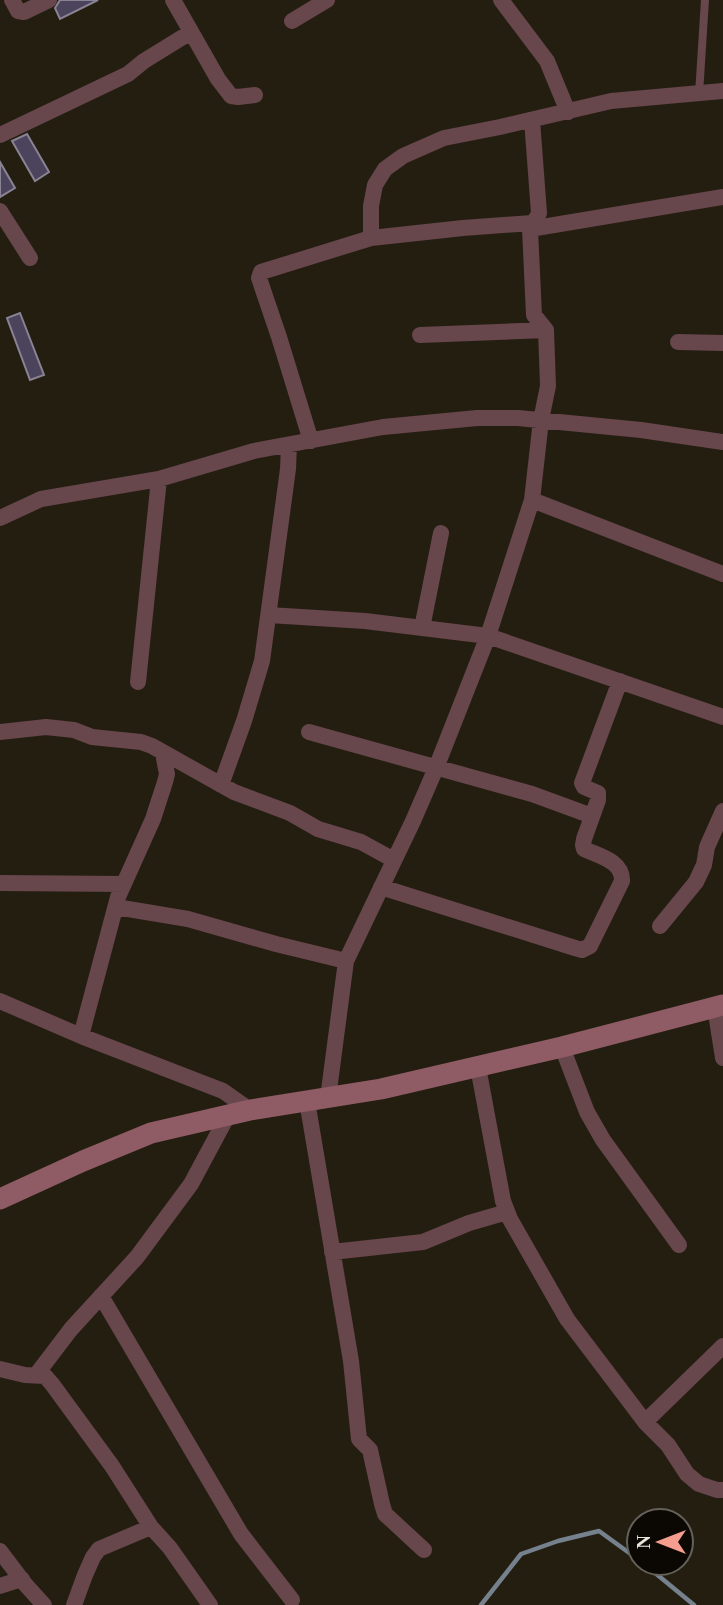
<svg xmlns="http://www.w3.org/2000/svg" width="723" height="1605" font-family="'Times New Roman',serif">
<style>
.lines{fill:none;stroke-linecap:round;stroke-linejoin:round}
.stream{stroke:#76818e;stroke-width:4.5}
.building{fill:#4c435c;stroke:#898393;stroke-width:2}
.lane{stroke:#67464c;stroke-width:8}
.street{stroke:#67464c;stroke-width:16}
.secondary{stroke:#8f5b65;stroke-width:21}
</style>
<rect width="100%" height="100%" fill="#241e11"/>
<g class="lines">
<path class="stream" d="M643 1563 694 1605
M481 1605 521 1554 558 1541 599 1531 639 1560"/>
</g>
<path class="building" d="M60 0H98L60 19 55 8Z
M27 134 49 172 35 181 12 141Z
M0 162 15 188 0 197Z
M20 313 44 375 30 380 7 318Z"/>
<g class="lines">
<path class="lane" d="M699 94 705 0"/>
<path class="street" d="M12 0 18 11 24 12 49 0
M173 0 218 79 231 96 238 97 255 95
M501 0 547 61 568 112
M292 21 327 0
M0 135 128 74 144 61 191 32
M0 211 30 258
M530 229 723 197
M371 238V206L375 185 385 169 403 156 444 138 500 127 611 101 723 91
M420 335 546 330
M678 342 723 343
M311 441 279 337 259 278 261 272 371 238 463 228 532 223
M532 500 723 574
M0 518 41 499 159 479 254 451 383 427 477 418H518L641 430 723 442
M269 615 365 621 488 636 723 717
M422 628 441 533
M138 682 159 479
M0 732 46 727 74 730 92 737 141 742 152 746 234 792 290 813 318 829 361 842 394 860
M309 732 532 794 592 816
M221 785 244 721 262 661 288 469 289 445
M0 883 124 884
M381 887 575 948 582 950 590 946 622 881C623 861 599 856 584 849L583 845 584 839 598 800V793L584 787 582 783 620 681
M116 907 188 919 276 944 346 961
M660 926 696 882 704 865 707 847 723 811
M0 1001 81 1036 223 1091 250 1110
M715 1007 723 1058
M81 1036 118 897 153 819 165 782 167 774 163 753
M562 1047 587 1112 603 1140 679 1245
M478 1067 503 1201 510 1219 567 1319 645 1422 668 1445 687 1474 699 1484 717 1490H723
M328 1098 346 961 413 821 436 768 488 636 532 500 541 420 548 386 546 330 534 315 530 229C532 222 537 219 539 213L532 120
M307 1101 351 1361 359 1439 370 1450 382 1504 385 1514 424 1550
M332 1252 423 1242 469 1223 507 1212
M101 1296 241 1534 292 1600
M0 1369 25 1375 45 1376 52 1384 112 1466 151 1527 170 1548 210 1605
M36 1375 71 1329 137 1257 191 1184 228 1115
M645 1422 723 1346
M0 1551 25 1584 44 1605
M0 1586 22 1579
M74 1605 85 1575 93 1557 99 1549 151 1527"/>
<path class="secondary" d="M0 1199 83 1161 151 1133 250 1110 381 1089 562 1047 723 1005"/>
</g>
<g transform="translate(660 1542) rotate(270)"><circle r="33" fill="#0b0804" stroke="#64605a" stroke-width="2"/>
<path d="M0-5L12 26L0 18L-12 26Z" fill="#f59d8e"/>
<text y="-10" font-size="19" font-weight="bold" text-anchor="middle" fill="#e9e4dc">N</text>
</g>
</svg>
